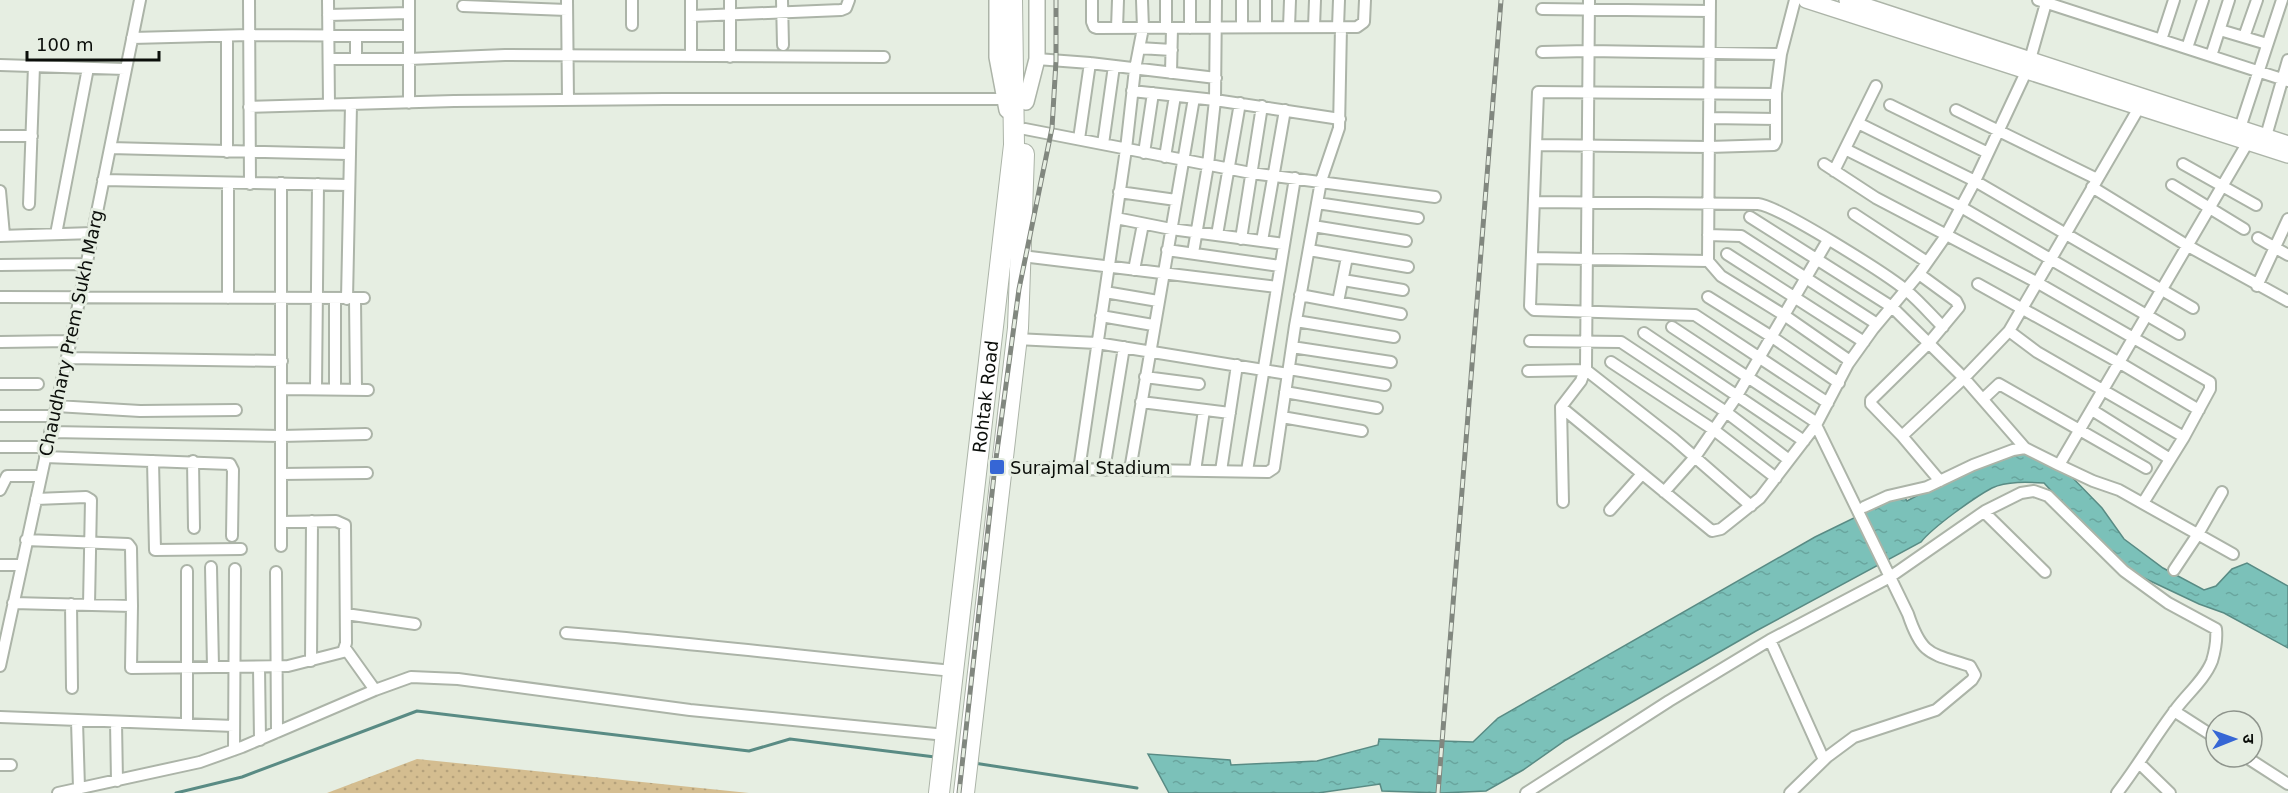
<svg xmlns="http://www.w3.org/2000/svg" width="2288" height="793" font-family="'DejaVu Sans','Noto Sans Devanagari',sans-serif">
<style>
.park{fill:url(#park-dots)}
.water{fill:url(#water-ripples);stroke:#598b84;stroke-width:1.5}
.lines{fill:none;stroke-linecap:round;stroke-linejoin:round}
.stream{stroke:#598b84;stroke-width:3}
.street-casing{stroke:#acb4a8;stroke-width:14}
.secondary-casing{stroke:#acb4a8;stroke-width:18}
.highway-casing{stroke:#acb4a8;stroke-width:22}
.street{stroke:#fff;stroke-width:10}
.secondary{stroke:#fff;stroke-width:15}
.highway{stroke:#fff;stroke-width:20}
.rail-casing{stroke:#81877f;stroke-width:5}
.rail{stroke:#e6eee2;stroke-width:3;stroke-dasharray:9;stroke-linecap:butt}
.poi-dot{fill:#3666d5;stroke:#e6eee2;stroke-width:2}
.labels{text-anchor:middle;dominant-baseline:central;stroke-width:6;stroke-linejoin:round;paint-order:stroke}
.street-label{font-size:18px;fill:#0b0e0a;stroke:#e6eee2}
.poi-label{font-size:18px;fill:#0b0e0a;stroke:#e6eee2;text-anchor:start}
</style>
<defs>
<pattern id="park-dots" width="8" height="8" patternUnits="userSpaceOnUse" patternTransform="scale(1.5)"><rect width="8" height="8" fill="#d4bd90"/><path d="M2 2h.1M6 6h.1" fill="none" stroke="#b5a17b" stroke-width="1.8" stroke-linecap="round"/></pattern>
<pattern id="water-ripples" width="26" height="14" patternUnits="userSpaceOnUse" patternTransform="scale(1.5)"><rect width="26" height="14" fill="#7bc1b9"/><path d="M2 4q2-2 4 0t4 0M15 11q2-2 4 0t4 0" fill="none" stroke="#69a59e"/></pattern>
</defs>
<rect width="100%" height="100%" fill="#e6eee2"/>
<path class="park" d="M417 759 749 793H327Z"/>
<path class="water" d="M2016 451 2039 455 2067 472 2102 508 2124 539 2163 568 2204 590 2216 586 2232 569 2247 563 2288 586V648L2224 613 2199 604 2144 578 2111 555 2044 483C2028 482 2007 481 1992 488 1975 497 1933 527 1921 542L1756 631 1566 740 1523 770 1486 791 1441 793 1382 791 1380 784 1318 793H1169L1148 754 1230 760 1231 765 1317 761 1378 745 1379 739 1473 742 1498 718 1815 537 1903 494 1907 501 1981 462Z"/>
<g class="lines">
<path class="stream" d="M974 763 1137 788
M176 793 242 777 417 711 749 751 790 739 935 757"/>
<defs>
<path id="street" d="M249 0 250 184
M328 0 329 105
M409 0V103
M567 0 568 100
M691 0V56
M782 0 783 45
M1092 0V22L1094 27 1097 28 1357 27 1364 22 1365 0
M1190 0V28
M2038 0 2288 81
M463 6 567 10
M1542 9 1710 11
M328 15 409 13
M691 16 841 10 846 8 849 0
M632 25V0
M1242 27V0
M1266 27V0
M1289 27 1290 0
M1314 27 1315 0
M1338 27 1339 0
M1117 28 1118 0
M1166 28V0
M2220 30 2267 44
M356 36V59
M2244 37 2257 0
M132 38 249 35 409 36
M2161 40 2174 0
M1139 48 1172 50
M2187 48 2203 0
M1542 52 1588 51 1781 54
M2211 56 2229 0
M730 57V0
M329 59H409L505 55 884 57
M1037 59 1090 63 1216 78
M0 65 125 69
M1171 73 1172 28
M1132 91 1215 100 1340 119
M1776 94 1538 92 1530 306 1534 310 1695 315 1828 403
M1890 105 1988 153
M249 107 454 101 665 99H1005
M1956 110 2097 179
M1709 118 1776 119
M1858 123 1975 181 2193 308
M2240 128 2282 0
M1025 129 1251 173 1435 197
M0 136H32
M2266 136 2288 60
M1079 139 1090 63
M1103 144 1114 66
M1537 145 1709 147 1774 145 1776 141V93L1781 54 1795 0
M110 148 348 154
M1845 149 1961 207 2179 334
M227 152V36
M1144 153 1153 93
M1165 157 1175 96
M1824 164 1876 198 2038 283 2210 382V389L2184 437 2143 503
M2183 164 2256 205
M1834 171 1876 86
M103 180 348 185
M228 184V298
M2172 185 2244 229
M2092 187 2188 246 2288 301
M0 191 4 235
M1119 192 1176 200
M1534 202 1758 204C1779 206 1888 275 1907 291 1920 302 1931 315 1943 327
M1317 203 1418 218
M29 204 34 66
M1854 214 1927 262
M1750 217 1892 307 1964 378 2025 448
M1116 218 1171 229 1284 244
M1313 226 1406 241
M56 234 88 68
M1217 235 1240 103
M1708 235 1741 236 1877 324
M0 236 93 233
M2258 238 2288 255
M1241 239 1262 106
M1262 241 1285 110
M1167 250 1280 266
M1309 250 1408 267
M1193 253 1208 165 1215 100 1216 0
M1727 254 1864 342
M1022 256 1277 287
M1532 258 1708 261 1710 0
M1708 261 1721 276 1784 315 1850 361
M0 265 87 264
M1134 270 1143 224
M1343 280 1403 290
M1978 284 2120 363 2199 410
M2257 286 2288 219
M1105 292 1158 301
M1300 295 1401 314
M0 297 364 298
M1708 297 1772 337 1839 383
M347 299 351 105
M355 299 356 390
M1338 302 1347 257
M1101 316 1153 325
M1296 321 1394 337
M1672 327 1817 423
M2009 331 2037 352 2184 437
M1644 333 1804 441
M1016 339 1097 343 1288 374
M1530 341 1621 342 1726 412 1789 460
M0 342 70 341
M1292 347 1391 362
M67 358 282 361
M1611 362 1714 430 1776 478
M1289 369 1385 385
M1528 371 1586 370 1674 439 1751 506
M1145 377 1199 384
M0 384H38
M282 389 368 390
M316 389 318 184
M335 390V299
M1285 392 1377 408
M1983 399 1999 384 2146 468
M1141 402 1230 413
M56 406 140 411 236 410
M1561 407 1712 531 1721 529 1760 498 1816 425 1848 364 1873 329 1919 274 1945 237 1975 181 2027 70 2046 3
M2092 410 2170 459
M0 416H54
M1282 417 1362 431
M50 432 281 436 366 434
M1902 436 1871 404V400L1929 343 1959 307 1956 301 1919 274
M0 447H47
M45 457 230 464 233 470 232 536
M153 461 155 550 241 549
M193 461 194 528
M2059 465 2093 481 2119 490 2233 554
M1020 468 1268 472 1274 468 1295 326 1321 181 1339 128 1341 27
M1079 470 1126 149 1135 69 1143 28 1142 0
M1104 470 1124 347
M1130 470 1194 98
M1195 471 1204 410
M1221 471 1237 365
M1247 471 1295 178
M281 474 367 473
M1940 481 1902 436 1964 378 2009 331 2140 106
M0 490 7 476H41
M1664 492 1695 457 1735 399 1828 240
M36 499 86 497 91 500 89 605
M1563 502 1561 407 1581 381 1586 367 1589 0
M1864 507 1888 496 1927 487 1973 465 2013 450 2025 448 2059 465 2248 142
M1610 510 1642 474
M1984 512 2045 572
M26 540 128 544 131 548 132 606
M281 546V183
M0 565H21
M211 567 213 667
M2174 570 2198 534 2222 492
M187 571V724
M276 572 277 732
M13 603 132 606 131 668 288 666 343 652 346 643 345 525 336 521 281 522
M71 604 72 688
M346 614 415 624
M566 633C696 643 824 659 954 671
M1770 640 1824 760
M345 648 375 690
M311 661 312 521
M0 666 76 316 140 0
M259 667 260 740
M2174 711 2216 738
M0 717 234 726
M77 721 79 788
M116 722 117 781
M234 750 235 569
M2246 757 2288 784
M2140 764 2170 793
M0 765H11
M58 793 200 762 242 747 375 690 411 677 458 679 690 710 946 735
M1526 793 1669 701 1770 640 1890 577 1985 511 2021 493 2034 491 2048 496 2124 571 2168 603 2216 629C2217 639 2215 651 2212 661 2205 679 2187 694 2176 709 2155 736 2138 766 2117 793
M1790 793 1827 757 1854 737 1936 710 1972 680 1975 675 1970 666C1930 653 1922 656 1908 614L1816 425"/>
<path id="secondary" d="M997 0V57L1007 110
M1806 0 2288 155
M1847 0 2288 144
M1026 102 1037 59V0"/>
<g id="highway">
<path id="s1" d="M939 793 1014 145 1012 0"/>
<path d="M964 793 1018 328 1024 154"/>
</g>
</defs>
<use href="#street" class="street-casing"/>
<use href="#secondary" class="secondary-casing"/>
<use href="#highway" class="highway-casing"/>
<use href="#street" class="street"/>
<use href="#secondary" class="secondary"/>
<use href="#highway" class="highway"/>
<defs>
<path id="rail" d="M959 793 995 466 1019 289 1052 128 1056 61V0
M1438 793 1501 0"/>
</defs>
<use href="#rail" class="rail-casing"/>
<use href="#rail" class="rail"/>
</g>
<rect class="poi-dot" x="989" y="459" width="16" height="16" rx="3"/>
<g class="labels">
<g class="street-label">
<text transform="translate(71 333) rotate(-78)">Chaudhary Prem Sukh Marg</text>
<text stroke="none"><textPath href="#s1" startOffset="399">Rohtak Road</textPath></text>
</g>
<g class="poi-label">
<text x="1010" y="467">Surajmal Stadium</text>
</g>
</g>
<g transform="translate(2234 739) rotate(89)"><circle r="28" fill="#e6eee2" stroke="#8e948c" stroke-width="1.5"/>
<path d="M0-4.5L10 22L0 15L-10 22Z" fill="#3666d5"/>
<text y="-9" font-size="16" font-weight="bold" text-anchor="middle" fill="#0b0e0a">उ</text>
</g>
<path d="M27 51v9h132v-9" fill="none" stroke="#0b0e0a" stroke-width="3"/>
<text x="36" y="51" font-size="18" fill="#0b0e0a" stroke="#e6eee2" stroke-width="4.5" paint-order="stroke">100 m</text>
</svg>
